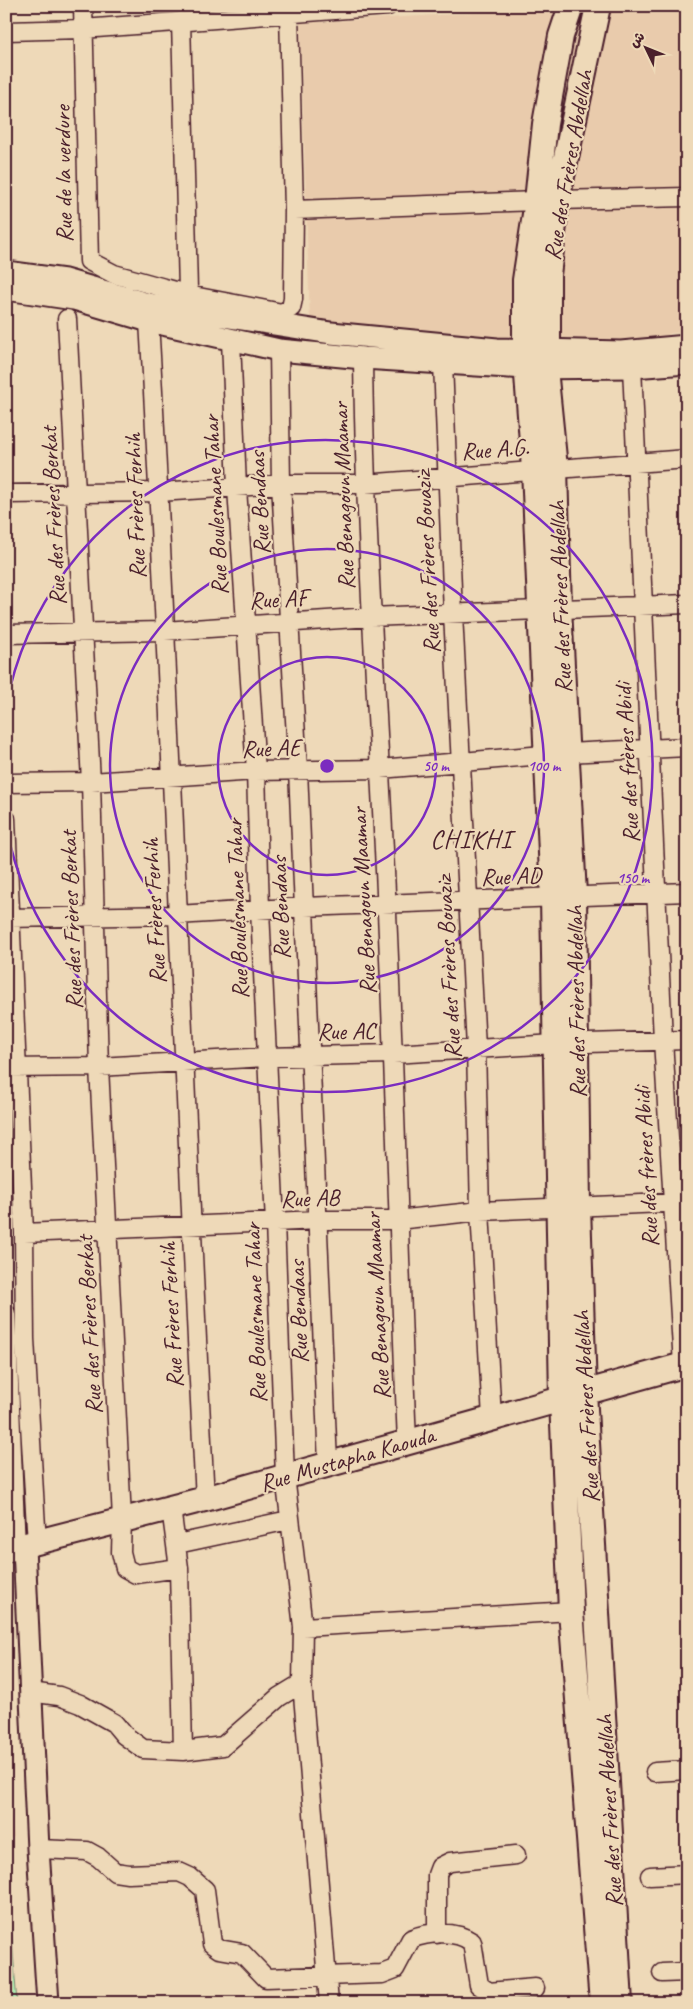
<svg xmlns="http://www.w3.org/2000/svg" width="693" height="2009" font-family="Caveat,'Playpen Sans Arabic',sans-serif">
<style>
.built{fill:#e9cbac}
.green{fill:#afecb2;stroke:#7c866e}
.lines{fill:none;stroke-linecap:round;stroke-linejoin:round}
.minor-casing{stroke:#4a1f2b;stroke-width:21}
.tertiary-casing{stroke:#4a1f2b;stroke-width:25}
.secondary-casing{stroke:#4a1f2b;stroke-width:28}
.minor{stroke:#eed9b8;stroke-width:18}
.tertiary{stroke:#eed9b8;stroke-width:21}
.secondary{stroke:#eed9b8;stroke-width:24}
.ring{fill:none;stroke:#7b2cbf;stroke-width:2.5}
.labels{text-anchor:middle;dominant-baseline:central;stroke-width:4.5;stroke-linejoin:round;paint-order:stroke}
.street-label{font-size:24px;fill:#4a1f2b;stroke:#eed9b8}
.quarter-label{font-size:26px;letter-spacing:1px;fill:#4a1f2b;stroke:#eed9b8}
.centre{fill:#7b2cbf;stroke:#eed9b8;stroke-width:2.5}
.ring-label{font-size:15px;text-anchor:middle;font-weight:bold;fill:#7b2cbf;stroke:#eed9b8;stroke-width:4.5;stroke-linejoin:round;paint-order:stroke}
</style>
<rect width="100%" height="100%" fill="#eed9b8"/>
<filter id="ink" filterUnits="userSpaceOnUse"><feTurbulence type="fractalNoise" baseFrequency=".02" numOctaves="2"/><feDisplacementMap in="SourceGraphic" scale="10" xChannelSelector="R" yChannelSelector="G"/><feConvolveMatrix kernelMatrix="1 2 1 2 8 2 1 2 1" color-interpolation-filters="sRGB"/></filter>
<g filter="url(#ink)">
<path class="built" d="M591 6H687V332L671 333 661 338 568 346 310 322 300 23Z
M6 1778 14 1837 6 1839Z"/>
<path class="green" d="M6 1863 17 2003H6Z"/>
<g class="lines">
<defs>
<path id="minor" d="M83 6 89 261 114 274 193 296
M181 21 188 290 193 296 282 313 291 308 293 299 294 210 289 13
M6 31 83 29 388 6
M557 200 687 197
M294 210 537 201
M67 319 91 782 99 1067 122 1519 121 1552 125 1568 136 1574 179 1568
M149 321C172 713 184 1106 205 1499
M231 340 237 488 256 771 260 910 275 1223 285 1476 303 1627 302 1683 329 2003
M279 350 281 484 298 770 328 1464
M363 358C365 536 378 714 386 892 395 1075 399 1259 407 1442
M443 363 453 614 476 1048 480 1211 492 1418
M632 367 663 1040 683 1365
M6 494 159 492 281 484H364L687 459
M6 634 164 631 371 617 687 604
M6 783 91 782 256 771 380 769 567 753 687 747
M6 819 24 1233 25 1339 37 1544
M6 918 177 915 304 907 687 892
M8 1068 99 1067 266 1057 393 1054 555 1044 687 1040
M24 1233 319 1220H397L480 1211 687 1202
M6 1314 16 1548
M171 1508 179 1568 183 1751
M177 1544 289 1520
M303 1627 571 1611
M30 1692 59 1696 80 1704 114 1723 124 1735 143 1749 183 1751 223 1746 279 1697 302 1683
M655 1772 687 1770
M38 1849 87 1851 98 1857 115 1872 128 1874 179 1872 190 1877 205 1890 212 1944 219 1949 242 1953 266 1978 382 1974 395 1969 411 1939C428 1932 456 1930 472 1942L479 1985 489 1992 535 1988
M650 1876 687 1874
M437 1934V1875L440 1867 450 1862 516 1855
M662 1973 687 1972"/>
<path id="tertiary" d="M6 272 65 280 148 304 331 333 497 349 621 352 687 346
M6 289 74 299 149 321 279 350 363 358 526 368 632 367 687 363
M24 1547 38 1849 48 2003"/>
<path id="secondary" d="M571 6 561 36 545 124 537 201 525 280V348L534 469 553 898 562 1400 571 1611 602 2003
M598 6 557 200 548 275V350L545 369 555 468 559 608 574 895 578 1206 584 1392 620 2003
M6 1550 205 1499 687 1364"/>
</defs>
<use href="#minor" class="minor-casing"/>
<use href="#tertiary" class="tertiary-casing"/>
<use href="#secondary" class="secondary-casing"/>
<use href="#minor" class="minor"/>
<use href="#tertiary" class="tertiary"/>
<use href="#secondary" class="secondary"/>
</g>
</g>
<g class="ring">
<circle cx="327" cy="766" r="109"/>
<circle cx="327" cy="766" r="217"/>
<path d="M6 707A326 326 0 1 1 6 825"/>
</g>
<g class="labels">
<g class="street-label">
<text transform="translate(568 165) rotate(-80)">Rue des Frères Abdellah</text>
<text transform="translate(63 174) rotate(-91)">Rue de la verdure</text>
<text transform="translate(495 449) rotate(-4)">Rue A.G.</text>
<text transform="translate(343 496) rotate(-92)">Rue Benagoun Maamar</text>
<text transform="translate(259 503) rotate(-93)">Rue Bendaas</text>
<text transform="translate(215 505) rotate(-93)">Rue Boulesmane Tahar</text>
<text transform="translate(135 506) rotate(-92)">Rue Frères Ferhih</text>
<text transform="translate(53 516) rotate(-93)">Rue des Frères Berkat</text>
<text transform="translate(427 562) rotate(-93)">Rue des Frères Bouaziz</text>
<text transform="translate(560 597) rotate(-92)">Rue des Frères Abdellah</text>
<text transform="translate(278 599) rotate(-3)">Rue AF</text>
<text transform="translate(271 748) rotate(-2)">Rue AE</text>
<text transform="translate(627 763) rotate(-93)">Rue des frères Abidi</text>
<text transform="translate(511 876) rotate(-2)">Rue AD</text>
<text transform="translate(363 901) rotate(-93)">Rue Benagoun Maamar</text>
<text transform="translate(280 908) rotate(-92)">Rue Bendaas</text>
<text transform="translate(237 909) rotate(-92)">Rue Boulesmane Tahar</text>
<text transform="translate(154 911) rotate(-93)">Rue Frères Ferhih</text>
<text transform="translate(71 920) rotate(-92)">Rue des Frères Berkat</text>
<text transform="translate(448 967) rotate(-93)">Rue des Frères Bouaziz</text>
<text transform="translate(576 1002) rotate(-91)">Rue des Frères Abdellah</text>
<text transform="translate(346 1031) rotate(-1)">Rue AC</text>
<text transform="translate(646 1167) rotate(-93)">Rue des frères Abidi</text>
<text transform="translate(310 1198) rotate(-2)">Rue AB</text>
<text transform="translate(377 1306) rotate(-93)">Rue Benagoun Maamar</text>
<text transform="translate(298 1312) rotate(-92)">Rue Bendaas</text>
<text transform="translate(255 1313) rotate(-92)">Rue Boulesmane Tahar</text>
<text transform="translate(171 1315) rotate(-93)">Rue Frères Ferhih</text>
<text transform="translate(89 1325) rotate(-93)">Rue des Frères Berkat</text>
<text transform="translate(586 1407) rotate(-93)">Rue des Frères Abdellah</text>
<text transform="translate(347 1459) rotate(-16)">Rue Mustapha Kaouda</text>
<text transform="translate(609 1811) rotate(-93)">Rue des Frères Abdellah</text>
</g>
<g class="quarter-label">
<text x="471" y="839">CHIKHI</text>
</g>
</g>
<circle cx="327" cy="766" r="8" class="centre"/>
<g class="ring-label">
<text x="436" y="771">50 m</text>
<text x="544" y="771">100 m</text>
<text x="633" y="883">150 m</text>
</g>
<rect width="693" height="2009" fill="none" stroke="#eed9b8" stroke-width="25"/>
<rect x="12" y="12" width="668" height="1984" fill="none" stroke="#4a1f2b" stroke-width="2" filter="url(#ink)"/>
<g transform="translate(646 48) rotate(313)" stroke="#eed9b8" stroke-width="4" paint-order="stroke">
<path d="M0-4L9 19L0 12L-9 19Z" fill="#4a1f2b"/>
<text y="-8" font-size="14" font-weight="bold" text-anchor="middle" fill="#4a1f2b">ش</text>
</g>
</svg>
